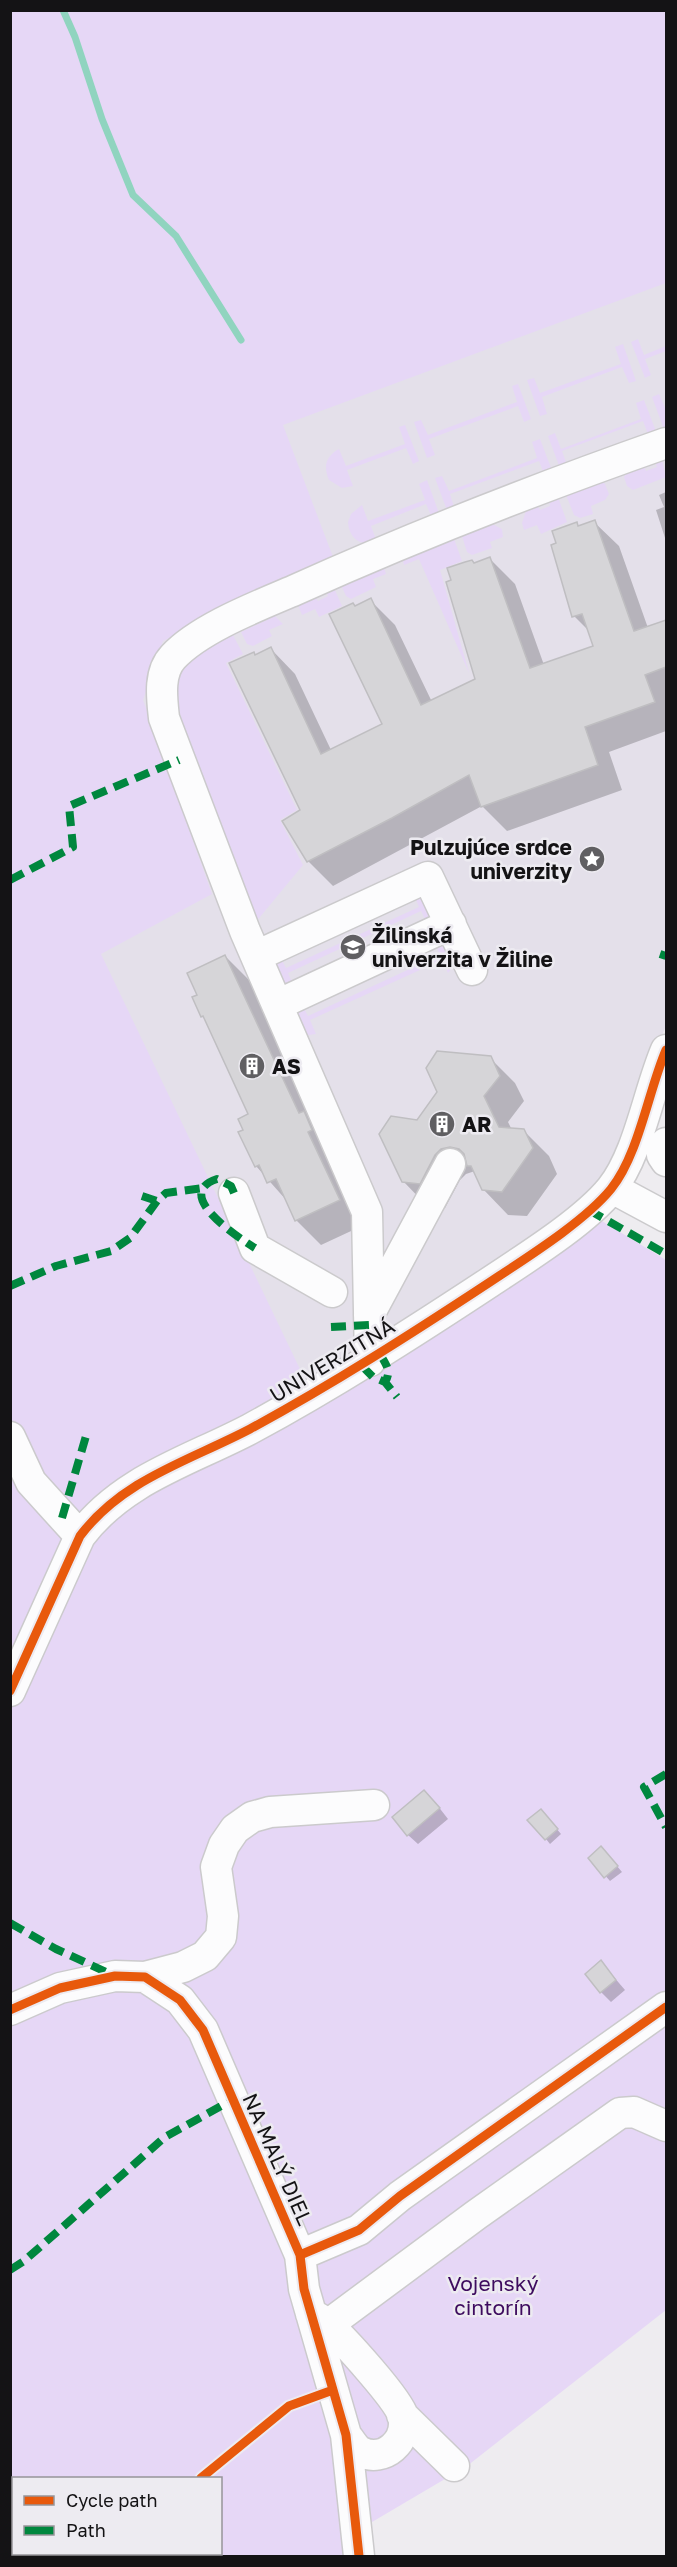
<svg xmlns="http://www.w3.org/2000/svg" width="677" height="2567" font-family="'Golos Text',sans-serif">
<style>
.built{fill:#e4e0ea}
.green{fill:#e6d7f6;fill-rule:evenodd}
.shadow{fill:#0003}
.lines{fill:none;stroke-linecap:round;stroke-linejoin:round}
.stream{stroke:#90d4bf;stroke-width:7}
.building{fill:#d6d5d8;stroke:#bfbec1;stroke-width:1.5}
.minor-casing{stroke:#cbcacc;stroke-width:33}
.minor{stroke:#fcfcfd;stroke-width:30}
.quiet{stroke:#00873e;stroke-width:8;stroke-dasharray:15 8;stroke-linecap:butt}
.cycleway-casing{stroke:#edebf1;stroke-width:13}
.cycleway{stroke:#e8590c;stroke-width:9}
.labels{text-anchor:middle;dominant-baseline:central;stroke-width:5;stroke-linejoin:round;paint-order:stroke}
.poi-label{font-size:21px;font-weight:bold;fill:#141315;stroke:#edebf1;text-anchor:start}
.street-label{font-size:21px;fill:#141315;stroke:#edebf1}
.park-label{font-size:21px;fill:#3e0c5f;stroke:#edebf1}
</style>
<rect width="100%" height="100%" fill="#eeecf0"/>
<path class="built" d="M666 229V1026L639 1087 621 1151 588 1199 385 1345 260 1398 163 1451 11 663 176 272Z"/>
<path class="green" d="M11 11H666V283L283 425 333 557 163 641 143 700 212 894 101 954 309 1388 592 1215 666 1260V2310L467 2466 350 2535 352 2556H11ZM14 2478H220V2554H14Z
M638 339 644 355 666 346V351L645 359 651 375 645 378 631 342Z
M623 344 636 381 629 383 622 367 542 397 547 414 540 416 527 380 534 378 540 393 621 364 615 347Z
M518 384 531 419 524 422 518 406 429 439 435 455 427 458 414 422 421 420 428 435 517 402 512 386Z
M659 394 666 410 665 432 652 397Z
M644 400 657 434 649 437 643 421 562 451 568 468 561 471 548 436 555 433 561 449 641 419 636 403Z
M405 425 419 461 413 464 406 448 347 470 353 486 342 488 329 480C323 466 326 456 339 449L346 466 405 444 399 427Z
M540 439 553 473 545 476 539 461 450 494 455 510 448 513 435 478 442 476 449 491 537 458 532 442Z
M662 460 666 477 633 490 627 486 624 477 627 472 644 466 646 471 657 467 655 462Z
M427 480 440 516 433 520 426 504 371 526 377 542C361 547 349 539 348 522L351 514 362 505 368 521 425 500 419 484Z
M601 481 605 484 609 494 605 500 591 506 593 514 580 518 574 515 566 495Z
M558 497 567 522 541 534 537 525 524 530 522 523 527 508 537 505 540 510 550 506 549 500Z
M488 522 502 529 503 537 490 542 492 548 472 555 467 552 461 533Z
M453 536 462 561 440 570 469 673 419 559 404 565 403 561 407 553 433 542 436 547 447 543 446 538Z
M380 566 384 568 386 574 373 579 376 587 351 599 346 596 341 585Z
M334 588 342 606 319 617 315 609 302 615 298 605 315 597 318 601 328 596 326 592Z
M275 616 283 624 269 630 272 636 253 646 247 644 241 632Z
M223 634 227 638 233 635 243 654 226 663 297 810 280 820 303 865 255 923 175 721 178 670Z
M413 893H418L433 909 428 925 421 911 288 973 294 987H285L278 983 274 959 279 955 286 968 419 907Z
M441 940 457 962 448 973 442 960 310 1020 316 1034 308 1035 301 1031 295 1009 301 1003 308 1016 440 955 434 941Z"/>
<path class="shadow" d="M666 492V541L656 510 664 507 659 495Z
M594 522 619 546 648 628 666 621V731L609 752 622 790 507 831 482 806 333 886 308 861 302 810 256 656 271 649 295 674 331 750 384 725 355 608 370 600 395 625 432 702 477 680 474 564 490 559 515 584 544 665 595 647 590 632 574 616 558 544 576 524 579 527Z
M225 956 250 981 364 1225 321 1245 296 1220 287 1201 256 1166 245 1131 250 1115 207 1021 194 997 199 995Z
M490 1058 515 1083 524 1101 508 1122 512 1130H523L549 1156 557 1174 527 1216 508 1215 483 1189 475 1171 466 1174 460 1180 445 1208 428 1207 403 1181 418 1122Z
M434 1801 448 1819 418 1844 408 1835Z
M545 1815 561 1834 550 1844 546 1839Z
M606 1853 622 1872 610 1881 590 1858Z
M601 1962 625 1990 611 2002 601 1992Z"/>
<g class="lines">
<path class="stream" d="M63 10 75 37 102 119 133 195 176 236 241 340"/>
</g>
<path class="building" d="M595 520 634 631 666 620V667L645 675 655 702 585 727 598 765 481 807 469 775 392 818 307 862 282 821 300 810 229 663 254 652 255 655 271 647 321 754 382 724 329 614 353 603 355 606 371 598 421 705 475 679 446 582 451 580 447 568 465 562 472 560 474 563 490 557 530 668 593 646 582 614 572 617 551 545 556 543 552 531 577 522 578 526Z
M225 955 299 1113 304 1111 312 1130 308 1132 340 1200 295 1221 276 1179 267 1183 259 1165 255 1167 238 1132 243 1130 238 1119 248 1114 203 1016 201 1017 192 997 197 995 187 973Z
M437 1051 491 1056 500 1076 484 1096 499 1127 524 1129 533 1148 502 1192 482 1190 471 1166H467L464 1154 459 1149 450 1147 441 1149 435 1155 420 1184 402 1182 379 1134 391 1116 417 1120 437 1092 426 1068Z
M424 1790 440 1808 407 1836 392 1817Z
M541 1809 558 1829 545 1840 527 1820Z
M601 1846 618 1866 604 1878 588 1858Z
M601 1960 616 1980 600 1993 585 1974Z"/>
<g class="lines">
<defs>
<path id="minor" d="M256 956 428 877 472 970
M277 1005 451 924
M666 1143 662 1155 666 1161
M612 1188 666 1217
M234 1193 255 1248 332 1292
M369 1315 450 1164
M370 1361 367 1212 245 931 164 718C162 699 158 673 173 657 200 628 258 606 295 590 417 535 541 487 666 443
M10 1437 31 1482 80 1536
M10 1691 80 1536C123 1479 189 1461 250 1429 333 1384 411 1334 490 1282 526 1258 584 1222 611 1189 639 1154 648 1092 666 1050
M145 1977 183 1967 205 1956 221 1937 223 1916 216 1867 224 1845 235 1829 252 1817 270 1812 374 1805
M10 2010 60 1988 115 1976 145 1977 180 2000 203 2030 300 2255 304 2289 346 2435 359 2556
M300 2255 359 2230 400 2196 666 2007
M311 2314C318 2318 325 2321 330 2327 345 2341 398 2399 403 2416 409 2441 384 2463 361 2452 355 2449 350 2440 346 2435
M329 2324 476 2215 620 2113 634 2112 666 2126
M402 2415 454 2466"/>
</defs>
<use href="#minor" class="minor-casing"/>
<use href="#minor" class="minor"/>
<path class="quiet" d="M10 880 73 847 69 806 179 760
M660 954 666 956
M234 1193 231 1186 217 1179C171 1194 239 1238 255 1248
M142 1196 157 1201
M589 1210 666 1254
M10 1286 56 1266 111 1251 130 1238 157 1201 166 1193 203 1188
M331 1327 369 1325
M380 1354C386 1365 392 1371 385 1382
M362 1366 373 1377 385 1382 397 1397
M62 1518 86 1436
M666 1774 644 1787 666 1827
M10 1923 56 1949 115 1976
M10 2270 24 2261 165 2137 232 2100
M196 2554 197 2556"/>
<defs>
<path id="cycleway" d="M10 1691 80 1536C123 1479 189 1461 250 1429 333 1384 411 1334 490 1282 526 1258 584 1222 611 1189 639 1154 648 1092 666 1050
M10 2010 60 1988 115 1976 145 1977 180 2000 203 2030 300 2255 304 2289 346 2435 359 2556
M300 2255 359 2230 400 2196 666 2007
M201 2478 289 2406 333 2390"/>
</defs>
<use href="#cycleway" class="cycleway-casing"/>
<use href="#cycleway" class="cycleway"/>
</g>
<defs>
<symbol id="sight-disc" viewBox="-11 -11 22 22"><circle r="9.5" fill="#605f62" stroke="#edebf1"/><path d="M0-6L1.8-2.2L6-1.7L2.9 1.2L3.7 5.4L0 3.3L-3.7 5.4L-2.9 1.2L-6-1.7L-1.8-2.2Z" fill="#fff"/></symbol>
<symbol id="university-disc" viewBox="-11 -11 22 22"><circle r="9.5" fill="#605f62" stroke="#edebf1"/><path d="M0-5L7-2L0 1L-7-2ZM-4 1L0 2.5L4 1V4Q0 6-4 4Z" fill="#fff"/></symbol>
<symbol id="building-disc" viewBox="-11 -11 22 22"><circle r="9.5" fill="#605f62" stroke="#edebf1"/><path d="M-4-6H4V6H1V3H-1V6H-4ZM-2.5-4.3h1.7v1.8h-1.7ZM.8-4.3h1.7v1.8H.8ZM-2.5-1h1.7V.8h-1.7ZM.8-1h1.7V.8H.8Z" fill="#fff"/></symbol>
</defs>
<g fill-rule="evenodd">
<use href="#sight-disc" x="577" y="844" width="30" height="30"/>
<use href="#university-disc" x="338" y="932" width="30" height="30"/>
<use href="#building-disc" x="237" y="1051" width="30" height="30"/>
<use href="#building-disc" x="427" y="1109" width="30" height="30"/>
</g>
<g class="labels">
<g class="poi-label">
<text x="572" y="847" text-anchor="end">Pulzujúce srdce<tspan x="572" dy="24">univerzity</tspan></text>
<text x="372" y="935">Žilinská<tspan x="372" dy="24">univerzita v Žiline</tspan></text>
<text x="272" y="1066">AS</text>
<text x="462" y="1124">AR</text>
</g>
<g class="street-label">
<text transform="translate(332 1360) rotate(-31)">UNIVERZITNÁ</text>
<text transform="translate(278 2159) rotate(66)">NA MALÝ DIEL</text>
</g>
<g class="park-label">
<text x="493" y="2283">Vojenský<tspan x="493" dy="24">cintorín</tspan></text>
</g>
</g>
<rect width="677" height="2567" fill="none" stroke="#141315" stroke-width="24"/>
<rect x="12" y="2477" width="210" height="78" fill="#edebf1" stroke="#969599" stroke-width="1.5"/>
<rect x="24" y="2496" width="30" height="9" fill="#e8590c" stroke="#969599" stroke-width="1.5"/>
<text x="66" y="2507" font-size="18" fill="#141315">Cycle path</text>
<rect x="24" y="2526" width="30" height="9" fill="#00873e" stroke="#969599" stroke-width="1.5"/>
<text x="66" y="2537" font-size="18" fill="#141315">Path</text>
</svg>
